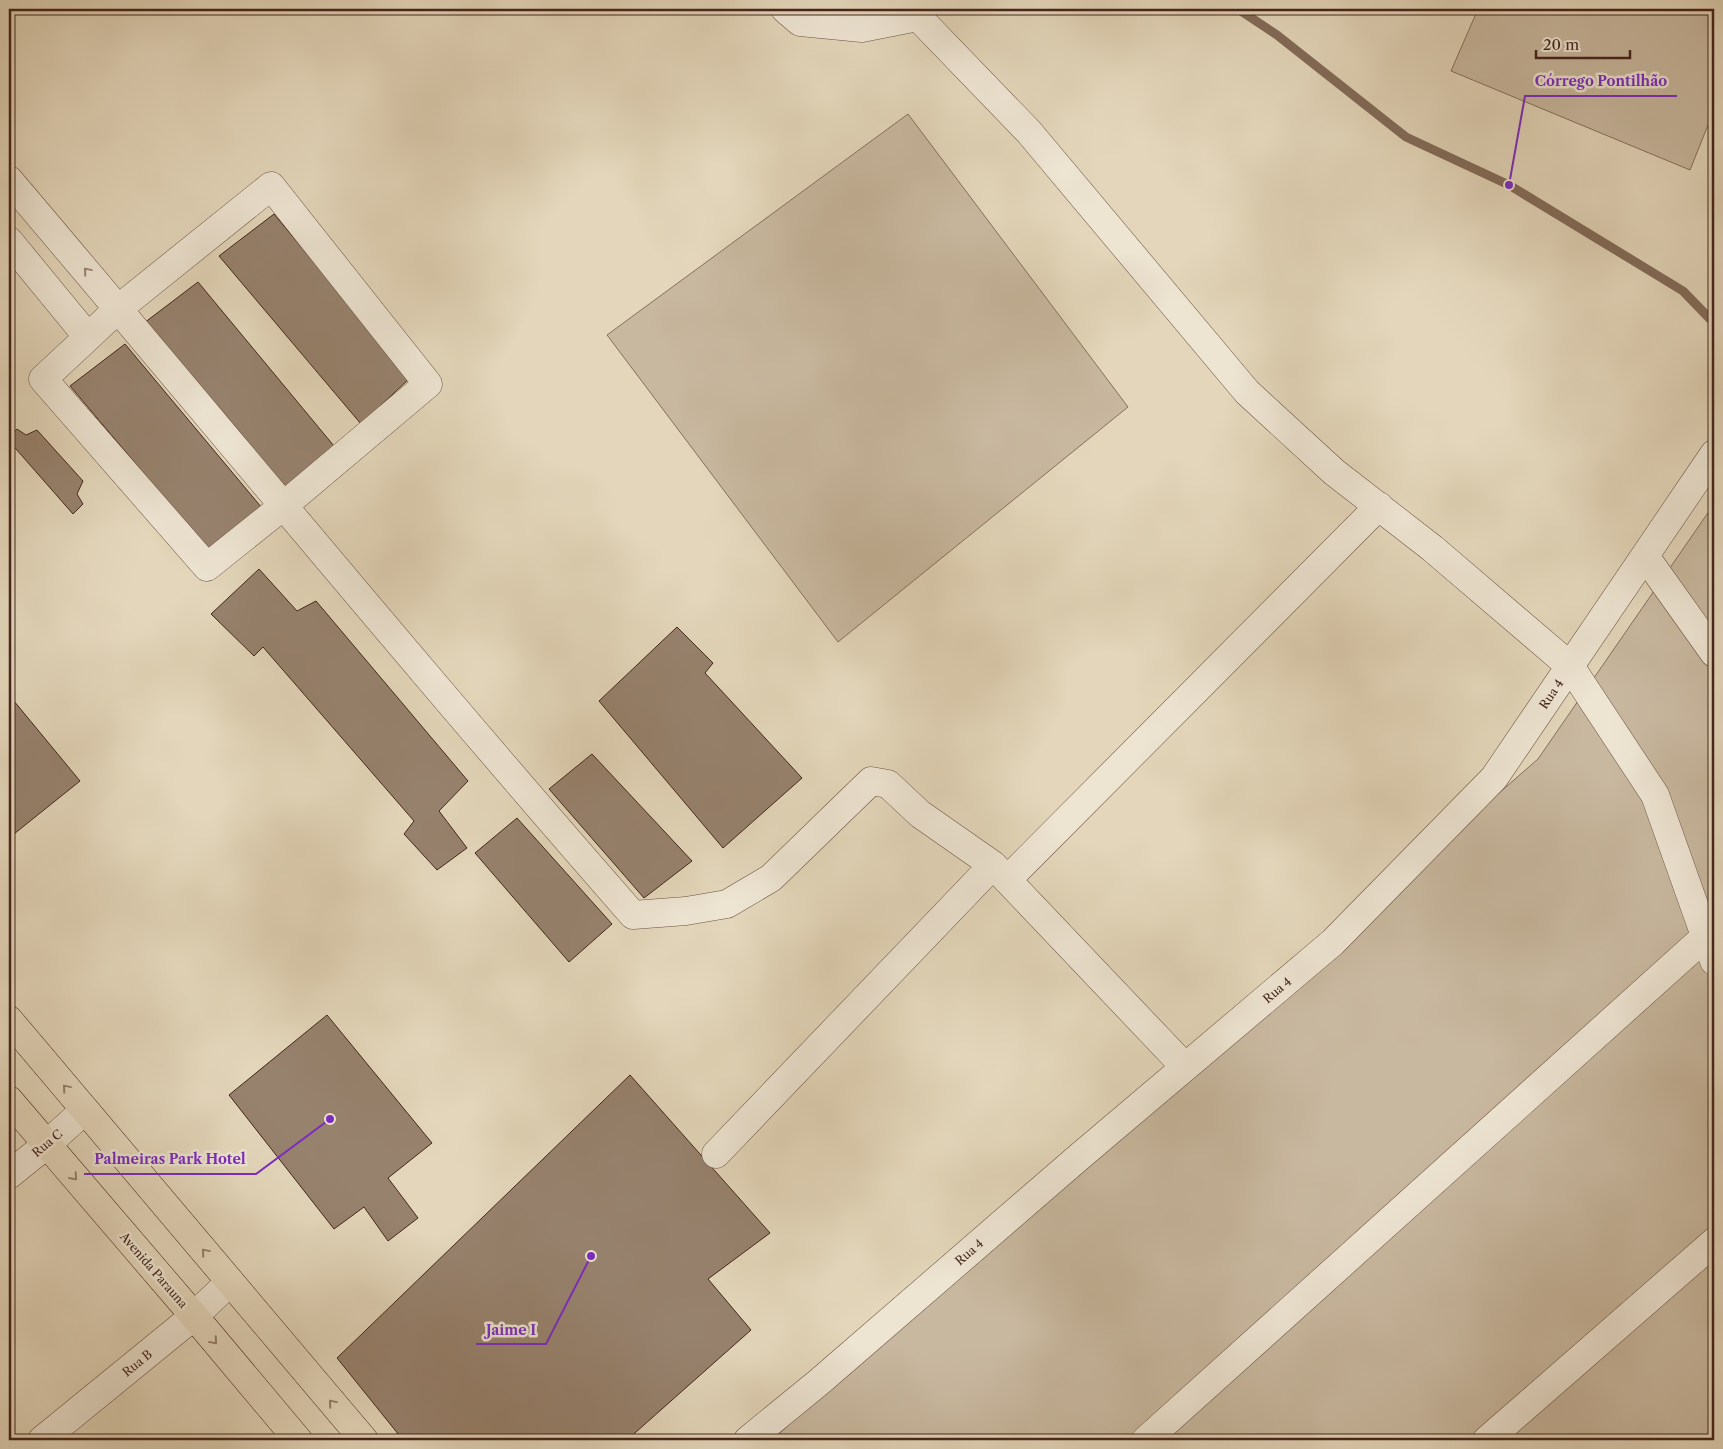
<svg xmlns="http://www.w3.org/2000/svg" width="1723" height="1449" font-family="'Libre Caslon Text',serif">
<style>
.green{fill:#c8b89f;stroke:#866f5d}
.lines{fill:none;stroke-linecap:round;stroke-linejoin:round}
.stream{stroke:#836c5a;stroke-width:9}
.building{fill:#97826e;stroke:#44261b}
.minor-casing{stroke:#6c5243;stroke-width:29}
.major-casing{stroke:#44261b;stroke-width:29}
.minor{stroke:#ede4d2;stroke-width:28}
.major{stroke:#e3d6ba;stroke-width:28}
.oneway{stroke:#988576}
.oneway2{stroke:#947e6a}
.labels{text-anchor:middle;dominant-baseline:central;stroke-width:5;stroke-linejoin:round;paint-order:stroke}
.street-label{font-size:12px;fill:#44261b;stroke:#ede4d2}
.leader{fill:none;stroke:#7b2cbf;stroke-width:2}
.callout-dot{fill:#7b2cbf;stroke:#ede4d2;stroke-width:2}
.callout-label{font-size:14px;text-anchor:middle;font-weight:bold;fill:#7b2cbf;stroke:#ede4d2;stroke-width:5;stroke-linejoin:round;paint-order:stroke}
</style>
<rect width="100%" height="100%" fill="#e3d6ba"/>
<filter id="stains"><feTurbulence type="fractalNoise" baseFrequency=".004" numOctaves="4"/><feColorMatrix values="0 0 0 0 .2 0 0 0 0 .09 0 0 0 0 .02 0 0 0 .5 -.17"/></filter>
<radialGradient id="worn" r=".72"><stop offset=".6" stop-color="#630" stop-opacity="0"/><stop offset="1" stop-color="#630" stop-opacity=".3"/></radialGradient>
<path class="green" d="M1478 9H1714V110L1690 170 1451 71Z
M908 114 1128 407 838 642 607 335Z
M1714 504V1440H772L1185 1067 1538 759Z"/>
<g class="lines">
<path class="stream" d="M1238 9 1277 35 1406 137 1509 185 1683 291 1714 323"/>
</g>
<path class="building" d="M274 214 410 378 361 424 219 256Z
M198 282 334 446 285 492 144 323Z
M125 344 262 508 212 554 70 386Z
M17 429 26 435 37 430 83 481 77 494 83 504 73 514 9 441V437Z
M259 569 297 611 316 601 468 781 439 811 467 848 437 870 404 834 414 821 263 647 254 656 211 614Z
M677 627 713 663 705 673 802 778 723 848 599 701Z
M9 695 80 781 9 838Z
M592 754 692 861 644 898 549 789Z
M517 818 612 924 569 962 475 853Z
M327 1015 432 1143 388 1178 418 1218 388 1241 364 1207 334 1229 229 1095Z
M630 1075 770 1233 708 1279 751 1330 627 1440H403L337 1358Z"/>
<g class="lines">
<defs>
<path id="minor" d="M785 9 800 22 862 28 918 17 1029 132 1247 392 1334 472 1432 548 1570 666 1655 795 1714 961
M9 180C217 425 421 673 633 915L686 911 727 904 771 878 871 781 888 784 920 814 993 865 1185 1067
M271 186 428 384 282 507 207 567 43 379 118 309Z
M9 241 87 336
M1645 556 1714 653
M1007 880 1379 506
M716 1154 993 865
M9 1175 46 1145 85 1110
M42 1440 194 1316 230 1282
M748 1440 819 1382 1079 1157 1333 942 1494 778 1714 454
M1146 1440 1705 937
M1487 1440 1714 1242"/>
<path id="major" d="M9 1020 364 1440
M9 1100 194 1316 298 1440"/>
</defs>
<use href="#minor" class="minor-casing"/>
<use href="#major" class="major-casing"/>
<use href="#minor" class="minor"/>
<use href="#major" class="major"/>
</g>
<defs><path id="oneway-chevron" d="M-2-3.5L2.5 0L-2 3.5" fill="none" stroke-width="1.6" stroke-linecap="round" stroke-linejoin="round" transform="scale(1.25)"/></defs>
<use class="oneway" href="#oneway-chevron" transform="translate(87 271) rotate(-130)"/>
<g class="oneway2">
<use href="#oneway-chevron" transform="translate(66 1088) rotate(-130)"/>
<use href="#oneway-chevron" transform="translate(74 1177) rotate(49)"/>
<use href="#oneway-chevron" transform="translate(205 1252) rotate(-130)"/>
<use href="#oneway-chevron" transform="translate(214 1341) rotate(50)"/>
<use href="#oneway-chevron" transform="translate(332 1403) rotate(-130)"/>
</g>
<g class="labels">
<g class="street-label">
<text transform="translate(1551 694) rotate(-56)">Rua 4</text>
<text transform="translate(1277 990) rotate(-40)">Rua 4</text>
<text transform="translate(47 1143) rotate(-40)">Rua C</text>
<text transform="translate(969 1252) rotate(-41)">Rua 4</text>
<text transform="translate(154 1270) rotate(49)">Avenida Parauna</text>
<text transform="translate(137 1363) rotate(-39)">Rua B</text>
</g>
</g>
<path class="leader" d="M1509 185L1525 96H1677M330 1119L256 1174H84M591 1256L546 1344H476"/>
<g class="callout-dot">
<circle cx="1509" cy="185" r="5"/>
<circle cx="330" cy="1119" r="5"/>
<circle cx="591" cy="1256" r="5"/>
</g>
<g class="callout-label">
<text x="1601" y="86">Córrego Pontilhão</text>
<text x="170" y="1164">Palmeiras Park Hotel</text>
<text x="511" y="1335">Jaime I</text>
</g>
<rect width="1723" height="1449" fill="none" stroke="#e3d6ba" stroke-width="30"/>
<rect x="10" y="10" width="1703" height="1429" fill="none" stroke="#44261b" stroke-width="2.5"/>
<rect x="15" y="15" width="1693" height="1419" fill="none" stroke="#44261b"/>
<path d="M1536 50v8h94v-8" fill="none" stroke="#44261b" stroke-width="2.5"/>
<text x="1543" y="50" font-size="15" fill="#44261b" stroke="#ede4d2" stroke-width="4" paint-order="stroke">20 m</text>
<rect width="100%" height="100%" filter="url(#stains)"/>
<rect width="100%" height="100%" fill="url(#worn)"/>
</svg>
